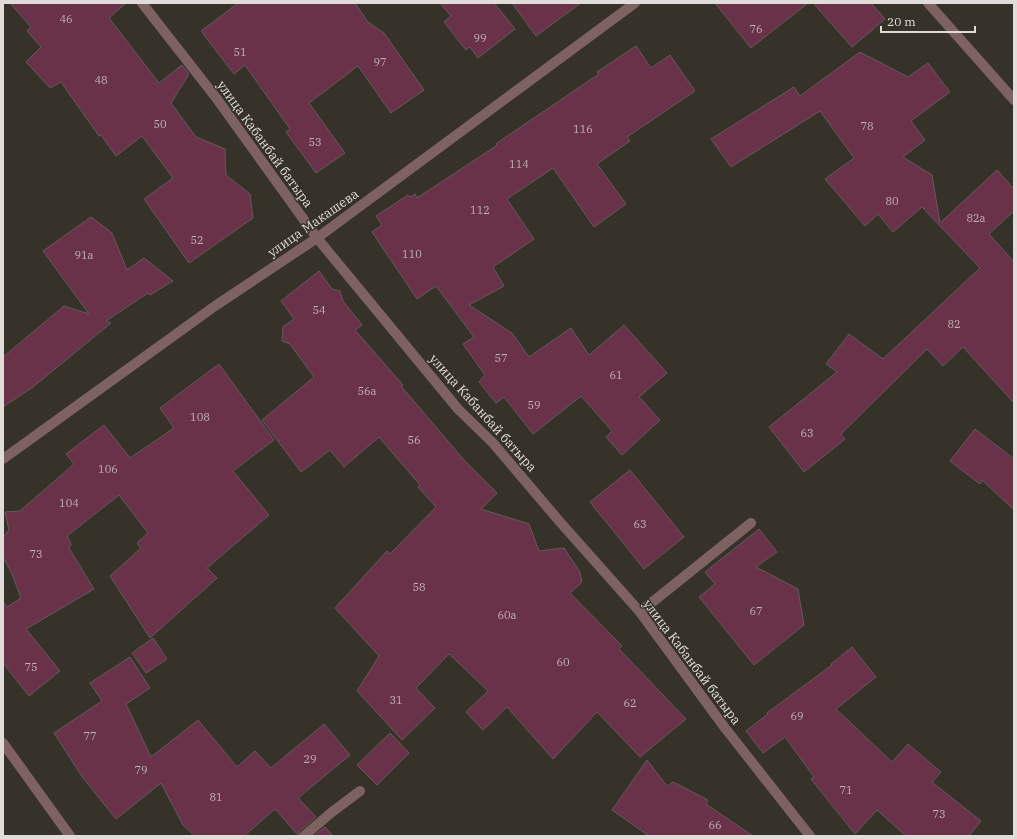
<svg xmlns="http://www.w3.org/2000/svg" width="1017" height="839" font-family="'IBM Plex Serif',serif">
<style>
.building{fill:#693248;stroke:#645a5d}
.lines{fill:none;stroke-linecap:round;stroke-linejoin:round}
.service{stroke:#7e6261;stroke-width:10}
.minor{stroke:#7e6261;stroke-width:10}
.tertiary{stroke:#7e6261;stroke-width:10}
.labels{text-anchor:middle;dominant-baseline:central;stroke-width:3;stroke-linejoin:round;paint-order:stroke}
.number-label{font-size:11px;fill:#c2b2b3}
.street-label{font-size:13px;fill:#e0dcd7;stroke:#363129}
</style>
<rect width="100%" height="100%" fill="#363129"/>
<path class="building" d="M10 3H126L109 18 159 83 182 65 189 74 171 103 196 137 225 149 226 175 250 194 253 218 189 263 144 199 173 178 142 136 116 156 101 135 99 136 61 82 50 88 26 62 41 47 27 31 31 27Z
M238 3H355L368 22 384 33 424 90 391 113 358 66 309 103 345 153 316 173 286 132 290 129 245 65 234 74 201 31Z
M440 3H494L515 29 478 58 470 47 466 50 444 22 451 16Z
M512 3H581L536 36Z
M715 3H808L751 48Z
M813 3H871L885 19 852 47Z
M636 46 651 68 670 55 695 91 627 137 630 141 597 164 626 204 594 227 553 168 507 199 534 239 493 267 504 286 469 305 512 333 529 357 571 328 589 355 624 325 667 373 639 397 660 420 622 455 606 437 612 431 581 396 533 434 504 397 496 403 479 382 485 375 463 344 474 337 436 286 417 299 372 232 382 225 376 216 408 195 410 197 415 194 417 198 496 146 497 143 599 74 597 72Z
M860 52 908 77 928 63 950 92 911 121 925 140 903 157 932 175 940 223 997 170 1014 189V211L989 234 1014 262V403L963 347 943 366 927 349 841 434 845 439 804 472 769 427 837 372 826 364 849 334 883 359 980 268 922 207 893 232 878 214 865 226 825 179 854 158 820 111 731 167 711 139 794 87 800 96Z
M91 217 112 233 127 270 144 258 173 281 150 295 148 293 106 321 111 323 33 387 3 407V357L64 306 89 314 43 251Z
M319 271 332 289 340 291 343 301 362 325 355 330 403 385 401 386 464 460 497 493 481 509 529 524 539 551 564 548 580 572 582 582 570 593 622 646 619 649 686 719 640 757 597 712 553 759 507 707 483 730 466 712 488 691 449 654 416 688 435 708 402 740 357 691 379 656 335 608 387 551 390 554 436 507 418 487 420 485 379 437 344 467 330 450 301 472 262 420 314 377 290 344 282 341 283 327 294 319 281 301Z
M219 364 274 440 233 471 269 515 207 568 217 578 150 638 110 576 141 548 137 543 148 533 119 495 67 536 71 544 69 548 94 589 26 629 60 671 29 696 3 663V602L7 607 21 598 12 574 3 557V537L9 530 5 512 20 511 74 464 66 454 104 425 130 458 174 428 160 408Z
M975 429 1014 459V510L982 480 980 484 950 461Z
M630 470 684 537 644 569 590 502Z
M759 529 777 552 756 567 798 589 804 625 754 665 699 597 715 584 705 572Z
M153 638 167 659 146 673 132 653Z
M852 647 876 677 836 709 892 762 908 744 941 772 932 782 981 821 969 836H906L877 810 855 834 811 779 814 777 785 737 763 753 746 731 768 714 767 713 832 665 831 664Z
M130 657 150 688 126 704 151 757 198 720 237 767 255 751 271 768 324 724 350 755 298 798 316 817 300 831 298 835 275 809 244 836H195L183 825 161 783 116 819 83 778 54 733 102 701 90 683Z
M390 733 409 753 377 785 357 765Z
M647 760 667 786 673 782 708 800 706 804 753 836H649L612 810Z
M325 827 333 836H314Z"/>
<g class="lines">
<path class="service" d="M640 612 751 523
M304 836 332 812 360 791"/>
<path class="minor" d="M142 3 217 99 317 238 458 409 493 443 560 522 640 612 725 728 810 836
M928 3 1014 100"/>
<path class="tertiary" d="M3 459 215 306 317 238 635 3
M3 743 70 836"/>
</g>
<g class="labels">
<g class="number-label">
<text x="66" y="19">46</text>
<text x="756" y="29">76</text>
<text x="480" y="38">99</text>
<text x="240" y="52">51</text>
<text x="380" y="62">97</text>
<text x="101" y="80">48</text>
<text x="160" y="124">50</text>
<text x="867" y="126">78</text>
<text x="583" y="129">116</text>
<text x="315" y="142">53</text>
<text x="519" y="164">114</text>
<text x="892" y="201">80</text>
<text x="480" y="210">112</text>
<text x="976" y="218">82а</text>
<text x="197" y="240">52</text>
<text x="412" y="254">110</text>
<text x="84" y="255">91а</text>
<text x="319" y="310">54</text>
<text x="954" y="324">82</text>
<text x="501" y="358">57</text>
<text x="616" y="375">61</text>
<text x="367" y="391">56а</text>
<text x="534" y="405">59</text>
<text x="200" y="417">108</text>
<text x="807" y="433">63</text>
<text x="414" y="440">56</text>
<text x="108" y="469">106</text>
<text x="69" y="503">104</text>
<text x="640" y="524">63</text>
<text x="36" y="554">73</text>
<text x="419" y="587">58</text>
<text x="756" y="611">67</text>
<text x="507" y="615">60а</text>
<text x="563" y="662">60</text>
<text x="31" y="667">75</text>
<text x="396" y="700">31</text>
<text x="630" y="703">62</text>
<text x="797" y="716">69</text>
<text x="90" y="736">77</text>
<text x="310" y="759">29</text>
<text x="141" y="770">79</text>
<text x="846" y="790">71</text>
<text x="216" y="797">81</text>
<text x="939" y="814">73</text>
<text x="715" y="825">66</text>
</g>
<g class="street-label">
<text transform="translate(265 144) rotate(54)">улица Кабанбай батыра</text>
<text transform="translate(313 223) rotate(-35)">улица Макашева</text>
<text transform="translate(483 413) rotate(48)">улица Кабанбай батыра</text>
<text transform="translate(692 662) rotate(53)">улица Кабанбай батыра</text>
</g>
</g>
<rect width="1017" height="839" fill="none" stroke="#e0dcd7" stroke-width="8"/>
<path d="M881 26v6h94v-6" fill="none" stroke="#e0dcd7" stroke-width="2"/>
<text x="887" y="26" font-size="12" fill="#e0dcd7" stroke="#363129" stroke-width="3" paint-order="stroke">20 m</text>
</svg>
